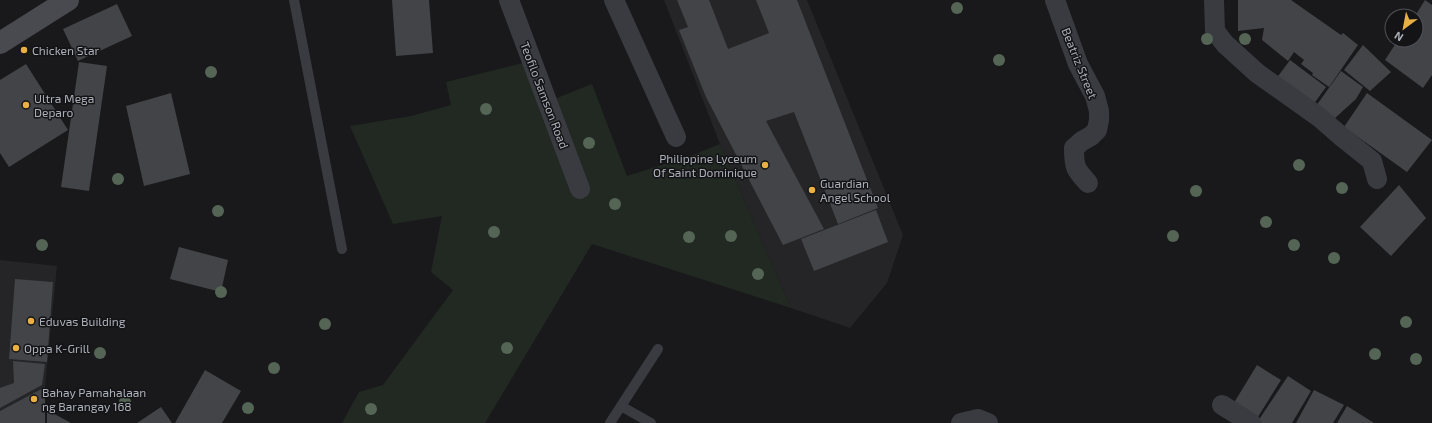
<svg xmlns="http://www.w3.org/2000/svg" width="1432" height="423" font-family="'Exo 2',sans-serif">
<style>
.built{fill:#252528}
.green{fill:#212922}
.building{fill:#434448}
.lines{fill:none;stroke-linecap:round;stroke-linejoin:round}
.service{stroke:#3a3b40;stroke-width:10}
.minor{stroke:#3a3b40;stroke-width:20}
.secondary{stroke:#484a50;stroke-width:22}
.tree{fill:#546556}
.poi-dot{fill:#e9b043;stroke:#141416;stroke-width:1.5}
.labels{text-anchor:middle;dominant-baseline:central;stroke-width:3;stroke-linejoin:round;paint-order:stroke}
.poi-label{font-size:12px;fill:#acb0ba;stroke:#141416;text-anchor:start}
.street-label{font-size:12px;fill:#acb0ba;stroke:#141416}
</style>
<rect width="100%" height="100%" fill="#19191b"/>
<path class="built" d="M664 0H807L903 235 887 283 850 328 791 308 720 144Z
M0 260 57 266 45 387 0 411Z"/>
<path class="green" d="M527 62 542 104 592 84 627 176 690 156 720 144 791 308 592 244 485 423H342L359 392 383 385 453 290 431 272 442 216 393 224 350 126 411 116 451 105 446 82Z"/>
<path class="building" d="M392 0H429L433 53 396 56Z
M677 0H709L728 49 769 33 756 0H797L878 208 838 224 794 112 766 121 824 229 783 245 706 97 679 30 688 27Z
M1238 0H1291L1341 35 1343 33 1358 45 1329 87 1312 75 1313 73 1301 64 1304 60 1294 52 1288 61 1262 40 1264 28 1238 31Z
M1425 0 1432 5V75L1423 88 1385 60 1398 40H1416V16H1415Z
M117 4 132 36 78 61 63 29Z
M1363 45 1391 72 1370 91 1344 70Z
M1290 60 1326 87 1313 105 1276 79Z
M79 62 107 66 89 191 61 187Z
M26 64 68 130 9 167 0 153V80Z
M1341 71 1363 87 1356 99 1334 119 1316 106Z
M171 93 190 174 144 186 126 106Z
M1367 93 1432 140 1407 172 1344 127Z
M1399 185 1426 218 1391 256 1360 227Z
M876 210 888 242 814 271 801 239Z
M179 247 228 260 221 292 170 279Z
M15 279 53 282 47 362 9 359Z
M13 361 45 364 42 385 0 408V388L14 383Z
M1257 365 1281 380 1256 420 1232 406Z
M205 370 241 391 222 423H175Z
M1288 376 1311 391 1292 423H1262L1258 421Z
M45 387V423H0V411Z
M1314 390 1344 405 1333 423H1296Z
M1347 406 1374 423H1337Z
M161 407 172 423H137Z
M47 410 71 423H47Z"/>
<g class="lines">
<path class="service" d="M294 0 342 249
M621 406 651 423
M610 423 658 349"/>
<path class="minor" d="M509 0 580 189
M614 0 676 137
M1055 0 1078 64 1095 96 1099 111V120L1097 130 1091 136 1082 141 1074 148C1074 167 1075 169 1088 183
M1214 0 1215 31 1225 44 1257 73 1319 117 1342 137 1372 161 1377 179
M1222 405 1251 423
M961 423 978 419 988 423"/>
<path class="secondary" d="M0 43 68 0"/>
</g>
<g class="tree">
<circle cx="957" cy="8" r="6"/>
<circle cx="1207" cy="39" r="6"/>
<circle cx="1245" cy="39" r="6"/>
<circle cx="999" cy="60" r="6"/>
<circle cx="211" cy="72" r="6"/>
<circle cx="486" cy="109" r="6"/>
<circle cx="589" cy="143" r="6"/>
<circle cx="1299" cy="165" r="6"/>
<circle cx="118" cy="179" r="6"/>
<circle cx="1342" cy="188" r="6"/>
<circle cx="1196" cy="191" r="6"/>
<circle cx="615" cy="204" r="6"/>
<circle cx="218" cy="211" r="6"/>
<circle cx="1266" cy="222" r="6"/>
<circle cx="494" cy="232" r="6"/>
<circle cx="731" cy="236" r="6"/>
<circle cx="1173" cy="236" r="6"/>
<circle cx="689" cy="237" r="6"/>
<circle cx="42" cy="245" r="6"/>
<circle cx="1294" cy="245" r="6"/>
<circle cx="1334" cy="258" r="6"/>
<circle cx="758" cy="274" r="6"/>
<circle cx="221" cy="292" r="6"/>
<circle cx="1406" cy="322" r="6"/>
<circle cx="325" cy="324" r="6"/>
<circle cx="507" cy="348" r="6"/>
<circle cx="100" cy="353" r="6"/>
<circle cx="1375" cy="354" r="6"/>
<circle cx="1416" cy="359" r="6"/>
<circle cx="274" cy="368" r="6"/>
<circle cx="125" cy="402" r="6"/>
<circle cx="248" cy="408" r="6"/>
<circle cx="371" cy="409" r="6"/>
</g>
<g class="poi-dot">
<circle cx="24" cy="50" r="4"/>
<circle cx="26" cy="105" r="4"/>
<circle cx="765" cy="165" r="4"/>
<circle cx="812" cy="190" r="4"/>
<circle cx="31" cy="321" r="4"/>
<circle cx="16" cy="348" r="4"/>
<circle cx="34" cy="399" r="4"/>
</g>
<g class="labels">
<g class="poi-label">
<text x="32" y="50">Chicken Star</text>
<text x="34" y="98">Ultra Mega<tspan x="34" dy="14">Deparo</tspan></text>
<text x="757" y="158" text-anchor="end">Philippine Lyceum<tspan x="757" dy="14">Of Saint Dominique</tspan></text>
<text x="820" y="183">Guardian<tspan x="820" dy="14">Angel School</tspan></text>
<text x="39" y="321">Eduvas Building</text>
<text x="24" y="348">Oppa K-Grill</text>
<text x="42" y="392">Bahay Pamahalaan<tspan x="42" dy="14">ng Barangay 168</tspan></text>
</g>
<g class="street-label">
<text transform="translate(1080 63) rotate(68)">Beatriz Street</text>
<text transform="translate(545 95) rotate(69)">Teofilo Samson Road</text>
</g>
</g>
<g transform="translate(1404 28) rotate(212)"><circle r="19" fill="#141416" stroke="#515258"/>
<path d="M0-3L7 15L0 10L-7 15Z" fill="#e9b043"/>
<text y="-6" font-size="11" font-weight="bold" text-anchor="middle" fill="#acb0ba">N</text>
</g>
</svg>
